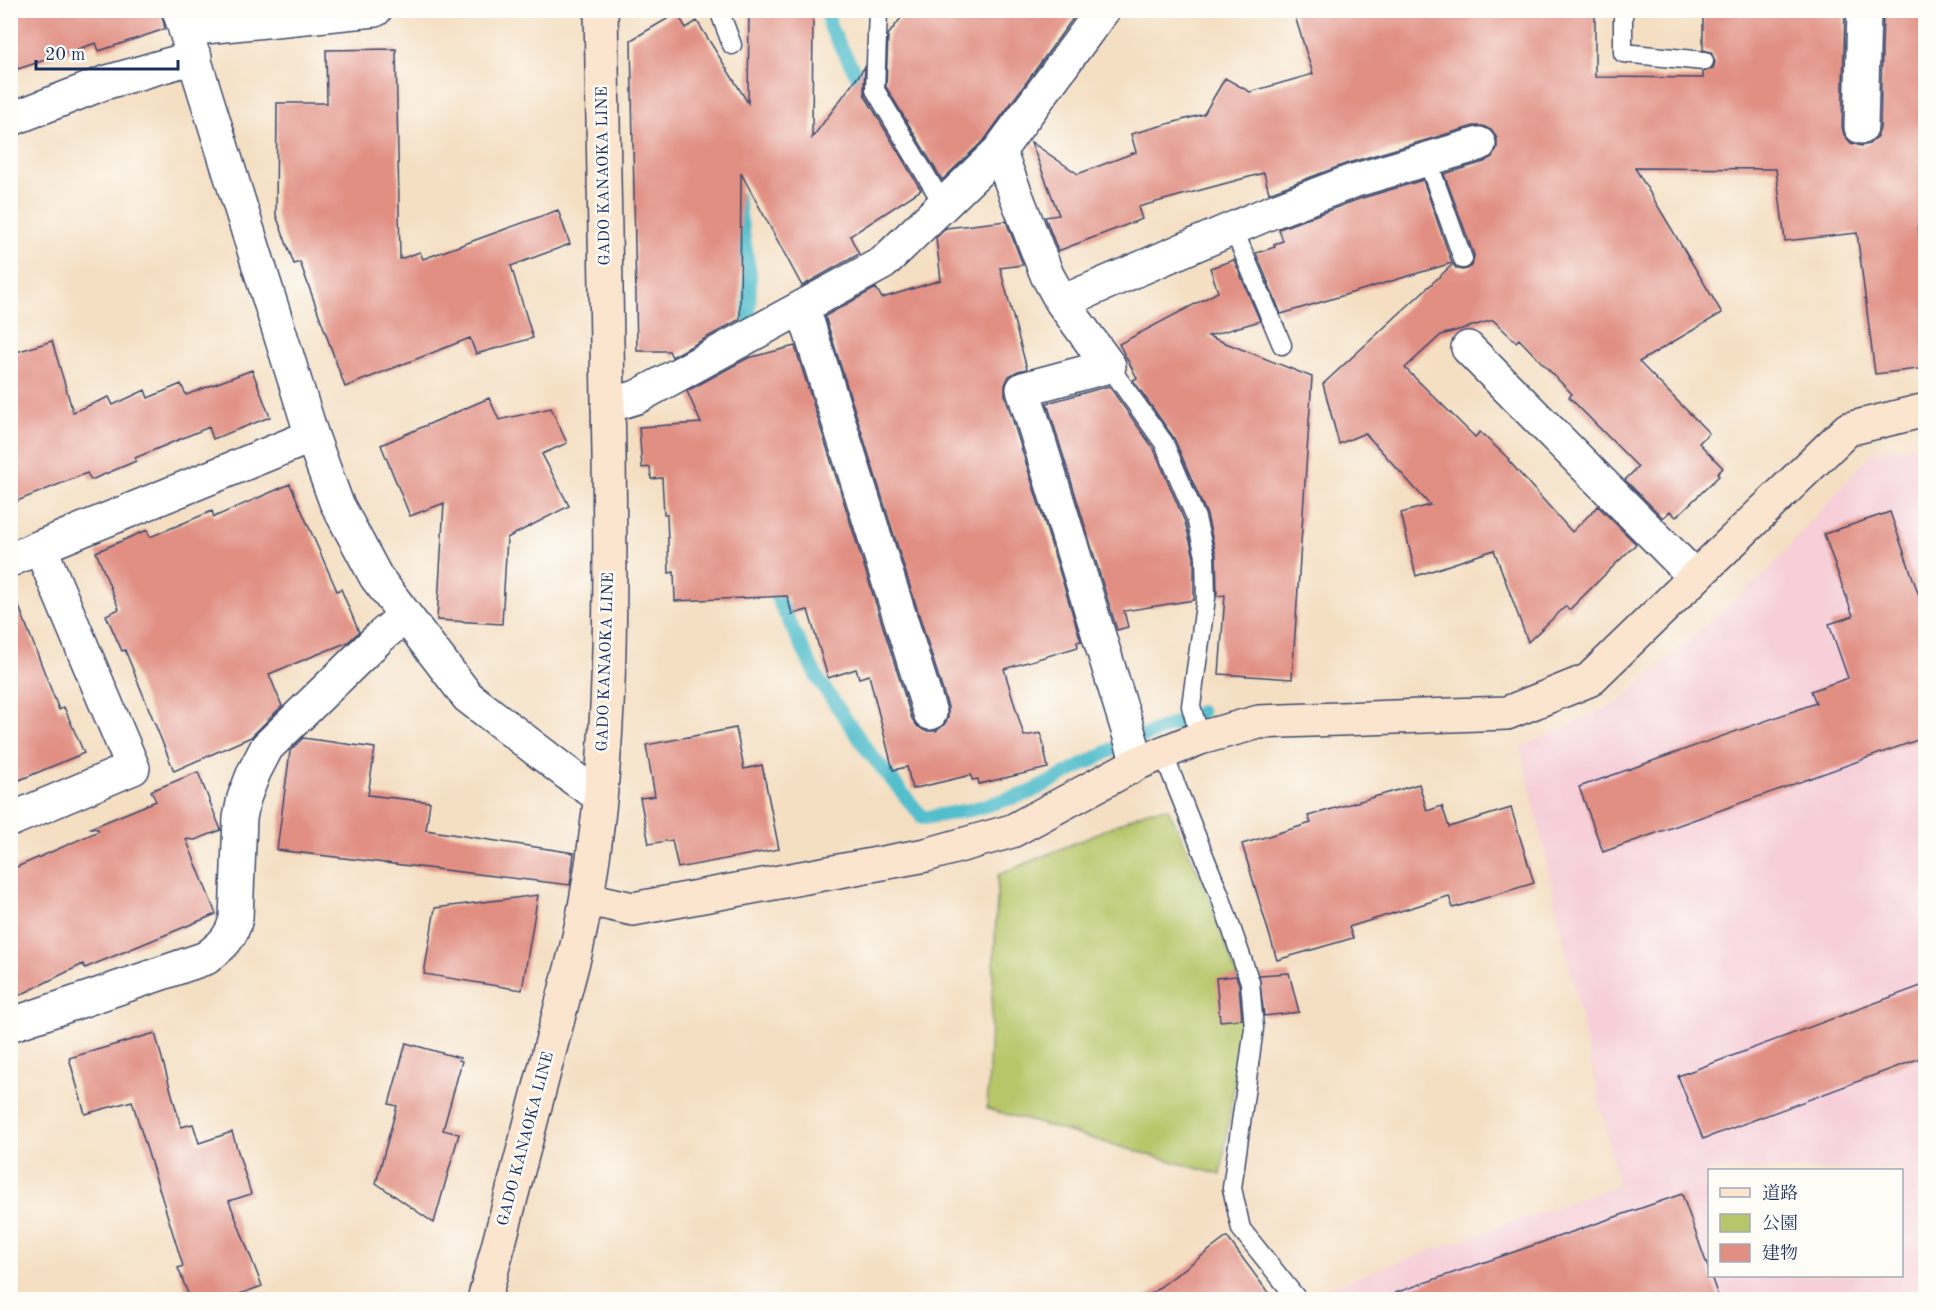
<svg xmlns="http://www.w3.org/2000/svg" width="1936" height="1310" font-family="'Old Standard TT','Noto Serif JP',serif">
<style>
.built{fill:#f6cfd8;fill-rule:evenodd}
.green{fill:#b7c669;stroke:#697a64;stroke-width:1.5}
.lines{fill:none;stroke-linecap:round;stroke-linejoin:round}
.stream{stroke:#52becc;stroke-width:14}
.building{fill:#e18f83}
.lane-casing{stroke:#3c496d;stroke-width:21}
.street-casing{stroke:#3c496d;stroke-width:36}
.secondary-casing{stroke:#3c496d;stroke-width:36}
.lane{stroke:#fff;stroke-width:18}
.street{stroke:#fff;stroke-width:33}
.secondary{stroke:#fbe5cf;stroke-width:33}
.labels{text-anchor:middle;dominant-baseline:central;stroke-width:5;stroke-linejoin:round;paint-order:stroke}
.street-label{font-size:16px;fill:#1b2f5e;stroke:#fdfcf7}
</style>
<rect width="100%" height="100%" fill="#fdfcf7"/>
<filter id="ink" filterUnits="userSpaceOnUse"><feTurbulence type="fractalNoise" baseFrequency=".0167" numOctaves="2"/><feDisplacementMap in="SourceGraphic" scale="12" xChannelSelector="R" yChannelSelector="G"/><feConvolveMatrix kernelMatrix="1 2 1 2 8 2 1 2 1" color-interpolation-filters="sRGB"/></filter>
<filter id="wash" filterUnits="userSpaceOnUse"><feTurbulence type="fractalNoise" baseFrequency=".008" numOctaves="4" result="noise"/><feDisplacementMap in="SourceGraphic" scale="24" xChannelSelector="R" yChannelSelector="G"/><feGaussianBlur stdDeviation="1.35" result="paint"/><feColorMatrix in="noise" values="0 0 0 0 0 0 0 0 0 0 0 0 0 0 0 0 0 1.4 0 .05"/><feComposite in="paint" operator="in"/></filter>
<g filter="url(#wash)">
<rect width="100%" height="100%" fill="#f4dfc3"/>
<path class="built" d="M1925 444V1299L1317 1300 1312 1293 1618 1185 1521 747 1618 703 1767 572 1872 452ZM1710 1170H1902V1276H1710Z"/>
<path class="green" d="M1168 808 1208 893 1240 986 1242 1029 1221 1175 987 1109 998 875 1077 842 1147 811Z"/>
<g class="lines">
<path class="stream" d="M827 10 830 27 861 83
M737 198 750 274 749 318
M769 582 818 679 868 751 923 818 970 810 1029 793 1111 750 1201 712"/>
</g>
<g id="blocks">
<path class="building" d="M10 10H161L165 29 99 51 96 43 18 69 10 47Z
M749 10H813L812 138 865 67 864 90 865 96 921 190 850 236 859 254 802 286 741 173 740 319 672 357 669 351H637L631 40 677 13 686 28 697 21 748 103Z
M907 10H1079L985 139 942 180 886 87 888 35Z
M1293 10H1595V77L1703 78V72L1713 68 1715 62 1711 52 1703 50V10H1845L1842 127 1844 135 1851 143 1861 146 1869 144 1877 137 1880 128 1883 10H1926V225L1918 226 1926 283V368L1875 374 1857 233 1785 241 1776 169 1635 168 1722 313 1639 362 1709 433 1699 443 1723 468 1717 474 1719 476 1676 517 1670 511 1663 518 1625 480 1638 467 1569 397 1572 394 1519 339 1516 342 1493 320 1441 335 1405 368 1475 437 1480 432 1509 459 1508 460 1572 532 1598 506 1636 544 1569 610 1566 606 1528 642 1494 550 1416 576 1401 513 1430 505 1365 433 1339 444 1323 384 1453 264 1456 268 1462 270 1467 269 1472 266 1474 255 1444 174 1484 162 1492 157 1497 148V138L1491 130 1483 126H1474L1348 163 1269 193 1264 173 1138 207 1142 219 1058 251 1045 217 1059 215 1031 142 1078 174 1136 152 1131 134 1204 114 1225 78 1250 92 1313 74Z
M396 49 400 259 420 252 423 259 558 210 570 244 511 266 533 338 476 354 470 338 345 387 300 262 294 264 276 215 277 103H327L326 50Z
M1423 180 1452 263 1281 314 1256 253 1275 247 1274 244 1283 241 1279 229 1359 199Z
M1006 221 1023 265 1000 268 1027 369 1018 371 1009 376 1005 385V395L1081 641 1077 642 1078 647 1004 669 1024 736 1041 733 1048 768 979 784 978 779 972 780 971 775 912 789 907 767 893 770 869 675 859 678 856 669 828 678 808 610 792 614 787 596 675 601 674 572 669 573 667 514H664L662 478 651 479 650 467 642 468 639 427 701 423 687 391 748 358 795 346 912 719 917 726 925 731H936L944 725 948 718V707L825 316 876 288 882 298 941 280 936 238 946 228Z
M1234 260 1260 321 1208 336 1312 377 1292 679 1219 674 1225 595 1217 596 1216 555 1207 515 1174 438 1133 380 1137 378 1119 344 1218 292 1210 268Z
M52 341 73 412 109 397 113 405 145 390 148 398 181 384 186 395 252 370 270 417 213 439 209 427 135 458 136 461 91 480 87 473 10 504V354Z
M1109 386 1154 449 1185 522 1194 557V600L1124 611 1128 627 1117 630 1047 403Z
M489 398 499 420 551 408 567 443 542 454 569 506 507 538 502 624 437 620 444 503 410 516 381 445Z
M290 484 337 591 341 589 359 632 348 642 269 674 282 706 251 737 174 771 125 650 122 651 106 615 119 609 96 552 147 530 150 537 212 511 214 517Z
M1890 512 1926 616V737L1603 852 1579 787 1816 703 1811 691 1848 678 1829 624 1853 616 1824 534Z
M13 591 59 710 64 707 84 753 10 784V592Z
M736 728 744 769 762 765 779 849 678 868 672 840 649 844 640 798 655 796 646 745Z
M303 738 375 748 368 795 430 802 426 830 574 853 570 885 277 850 290 751Z
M198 772 221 830 195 840 186 839 216 914 85 968 83 964 10 1000V870L99 831 98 829 91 828 156 801 151 791Z
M1419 784 1427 811 1442 806 1449 827 1511 808 1534 883 1453 908 1449 896 1349 927 1353 938 1277 960 1242 844 1311 823 1308 816Z
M538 895 522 990 424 974 435 908Z
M1289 973 1299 1012 1264 1016 1259 975Z
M1236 976 1239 984 1242 1019 1220 1021 1216 978Z
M1926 984V1056L1703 1139 1678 1076Z
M155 1033 181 1127 193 1124 199 1143 232 1132 251 1194 229 1201 262 1286 226 1299H190L178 1268 183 1266 132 1101 85 1114 69 1058Z
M406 1043 460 1058 459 1060 462 1061 443 1130 459 1134 434 1223 376 1183 397 1106 389 1104Z
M1682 1194 1719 1299H1396L1395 1293Z
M1227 1237 1273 1299H1144Z"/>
</g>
</g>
<g filter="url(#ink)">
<use href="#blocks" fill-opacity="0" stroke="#3c496d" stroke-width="1.5"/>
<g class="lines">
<defs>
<path id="lane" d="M719 10 732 45
M878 10 875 90 943 204
M1623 10V53L1704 61
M1427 159 1463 259
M1233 228 1282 345
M1109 366 1164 443 1196 518 1205 556 1206 598 1191 706 1200 738
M1163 753 1219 893 1250 982 1254 1028 1232 1188 1241 1229 1298 1300"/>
<path id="street" d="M179 10 312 436 336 502 376 577 468 697 576 780 600 796
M185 29 375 10
M10 115 12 119 104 83 195 57
M1861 127 1864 10
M999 151 1047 275 1062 302 1109 366 1023 389 1138 763
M1062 302 1269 213 1353 181 1479 144
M803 308 930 713
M1468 348 1695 577
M608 406 637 397 883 263 999 151 1103 10
M40 547 312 436
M10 560 40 547 133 768 10 820
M10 1025 206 958C222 946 232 937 236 918L240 818 244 798 254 772 267 747 380 637 405 616"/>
<path id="secondary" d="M588 899 633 909 926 855 1012 831 1138 763 1200 738 1259 722 1507 713 1589 680 1848 429 1926 410
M484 1300 576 950C613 789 611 619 609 455 607 307 604 159 601 10"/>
</defs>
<use href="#lane" class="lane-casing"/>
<use href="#street" class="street-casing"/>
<use href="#secondary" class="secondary-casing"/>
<use href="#lane" class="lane"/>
<use href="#street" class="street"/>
<use href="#secondary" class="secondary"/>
</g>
</g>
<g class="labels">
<g class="street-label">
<text transform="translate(604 176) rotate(-91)">GADO KANAOKA LINE</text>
<text transform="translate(606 662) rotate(-88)">GADO KANAOKA LINE</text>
<text transform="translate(526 1139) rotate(-75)">GADO KANAOKA LINE</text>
</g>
</g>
<rect width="1936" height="1310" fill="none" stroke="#fdfcf7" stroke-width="36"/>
<rect x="1708" y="1169" width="195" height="108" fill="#fdfcf7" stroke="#a3aaba" stroke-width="1.5"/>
<rect x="1720" y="1188" width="30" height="9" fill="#fbe5cf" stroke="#a3aaba" stroke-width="1.5"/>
<text x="1762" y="1199" font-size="18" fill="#1b2f5e">道路</text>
<rect x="1720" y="1214" width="30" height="18" fill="#b7c669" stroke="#a3aaba" stroke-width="1.5"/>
<text x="1762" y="1229" font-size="18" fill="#1b2f5e">公園</text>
<rect x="1720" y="1244" width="30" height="18" fill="#e18f83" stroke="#a3aaba" stroke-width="1.5"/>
<text x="1762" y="1259" font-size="18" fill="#1b2f5e">建物</text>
<path d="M36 60v9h142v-9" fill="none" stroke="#1b2f5e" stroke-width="3"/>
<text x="45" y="60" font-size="18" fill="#1b2f5e" stroke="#fdfcf7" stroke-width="4.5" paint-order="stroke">20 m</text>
</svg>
